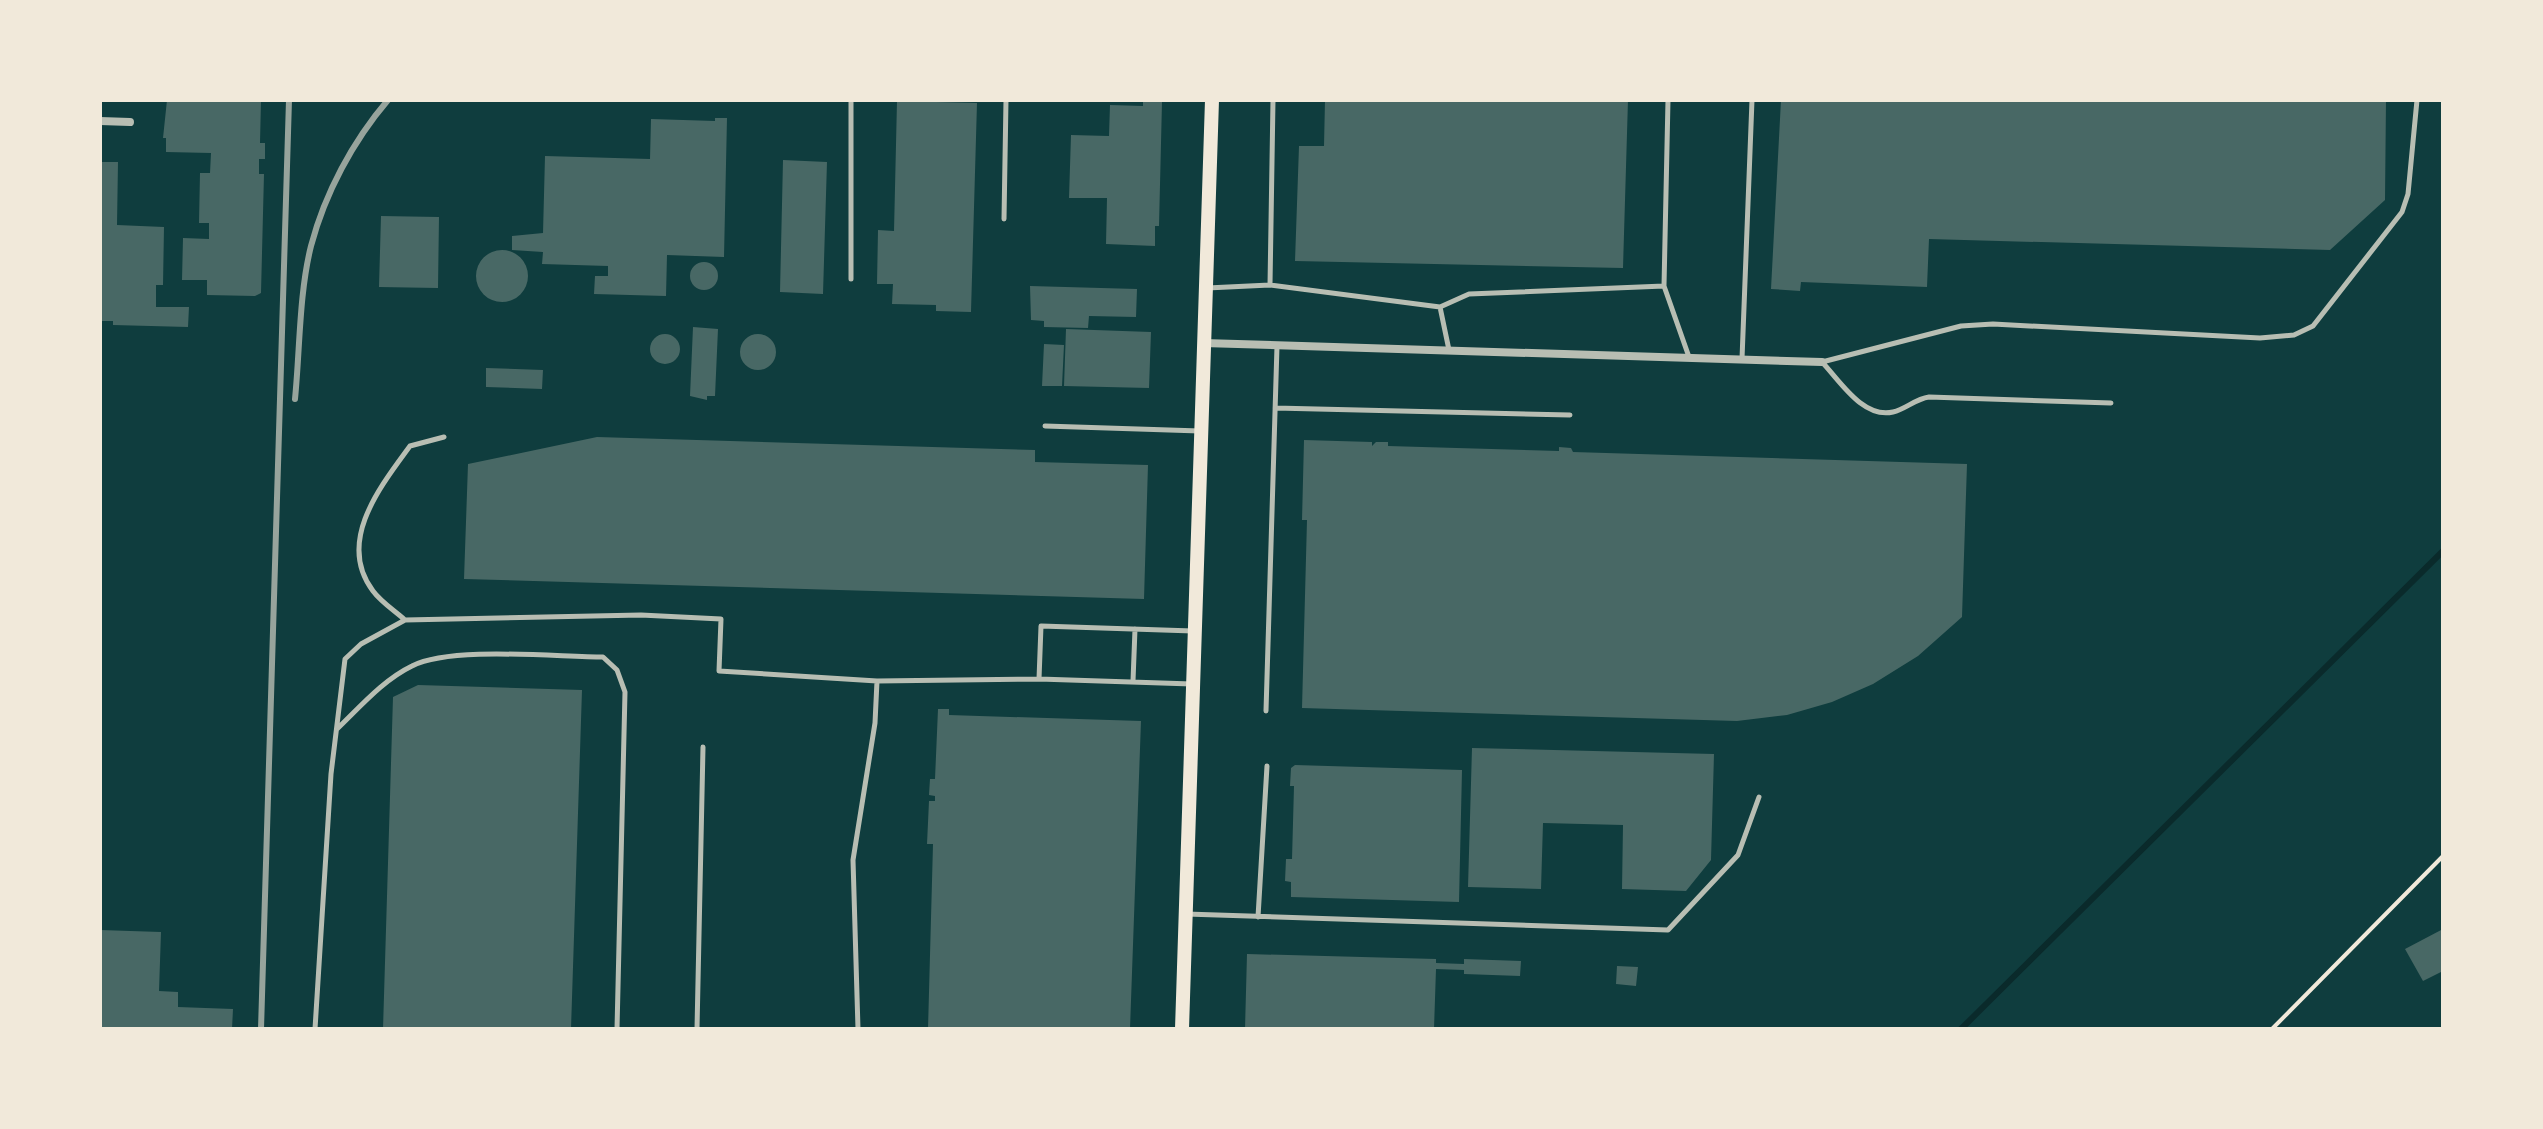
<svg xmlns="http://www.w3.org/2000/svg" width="2543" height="1129" font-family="Signika,sans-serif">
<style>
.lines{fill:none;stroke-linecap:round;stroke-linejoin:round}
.stream{stroke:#0a2a2b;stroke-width:6}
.building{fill:#486865}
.path{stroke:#f1e9da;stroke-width:4}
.service{stroke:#b8beb3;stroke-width:5}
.minor{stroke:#b8beb3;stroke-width:8}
.secondary{stroke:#f1e9da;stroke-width:14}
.rail{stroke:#97a49c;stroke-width:6}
</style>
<rect width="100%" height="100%" fill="#0f3d3e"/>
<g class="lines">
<path class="stream" d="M1961 1029 2443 551"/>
</g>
<path class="building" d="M167 100H261L260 143H265V159H259V174H264L261 293 255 296 207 295V280H182L183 238 209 239V223H199L200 173H210L211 153 166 152V138H163Z
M1325 100H1628L1623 268 1295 261 1299 146H1324Z
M1781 100H2386L2385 200 2330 250 1929 239 1927 287 1801 282 1800 291 1771 289Z
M897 101 977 103 971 312 936 311V305L892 304 893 284H877L878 230 894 231Z
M1143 102H1162L1159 226H1155V246L1106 244 1107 198H1069L1071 135 1109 136 1110 105 1143 106Z
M715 118H727L724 257 667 255 666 296 594 294 595 276H608V266L542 264 543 252 512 250V236L543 233 545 156 650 159 651 119 715 121Z
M783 160 827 162 823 294 780 292Z
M100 162H118L117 225 164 227 163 285H156V307H189L188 327 113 325V321H100Z
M381 216 439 217 438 288 379 287Z
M476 276a26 26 0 1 1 52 0a26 26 0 1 1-52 0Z
M690 276a14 14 0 1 1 28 0a14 14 0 1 1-28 0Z
M1030 286 1137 289 1136 317 1089 316 1088 328 1044 327V321L1031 320Z
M693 327 718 329 715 396H707V400L690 396Z
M1066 329 1151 332 1149 388 1064 386Z
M650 349a15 15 0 1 1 30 0a15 15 0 1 1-30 0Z
M740 352a18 18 0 1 1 36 0a18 18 0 1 1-36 0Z
M1044 344 1064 345 1062 386H1042Z
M486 368 543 370 542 389 486 387Z
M597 437 1035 450V462L1148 465 1144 599 464 579 468 464Z
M1304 440 1372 442V446L1376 442H1388V446L1559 451V447L1571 448 1573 452 1967 464 1962 617 1918 656 1873 684 1832 702 1787 715 1737 721 1302 708 1307 520H1302Z
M418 685 582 690 571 1029H383L393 697Z
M938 709H949V715L1141 721 1130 1029H928L933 844H927L929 801H935V796L929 795 930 779H935Z
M1472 748 1714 754 1711 860 1686 891 1622 889 1623 825 1543 823 1541 889 1468 887Z
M1295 765 1462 770 1459 902 1291 897V882L1285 881 1286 859H1292L1294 786H1290L1291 768Z
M2443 929V971L2423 981 2405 949Z
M100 930 161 932 159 991 178 992V1007L233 1009 232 1029H100Z
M1247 954 1436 959V963L1464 964V959L1521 961 1520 976 1464 974V970L1436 969 1434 1029H1245Z
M1617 966 1638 967 1636 986 1616 984Z"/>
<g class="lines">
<path class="path" d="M2272 1029 2443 856"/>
<path class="service" d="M851 100V279
M1273 100 1270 285 1440 307 1449 350
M1004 219 1006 100
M1664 286 1689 357
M1207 288 1270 285
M1440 307 1469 294 1664 286 1668 100
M1742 359 1752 100
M2111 403 1929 397C1915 399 1906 409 1893 412 1863 419 1840 381 1822 362L1961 326 1993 324 2260 338 2294 335 2313 326 2402 212 2408 194 2417 100
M1275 408 1570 415
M1045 426 1200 431
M405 620C395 611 381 602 373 591 336 542 380 487 410 446L444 437
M1039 679 1041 626 1193 631
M1133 681 1135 629
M1266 711 1277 346
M337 729C360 707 383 680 412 666 451 646 556 657 603 657L617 670 625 692 617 1029
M1186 914 1668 930 1738 855 1759 797
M1258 917 1267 766
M315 1029 331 774 345 659 361 644 405 620 641 615 721 619 719 671 877 681
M697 1029 703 747
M858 1029 853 860 875 723 877 681 1039 679 1192 684"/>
<path class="minor" d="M100 121 130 122
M1203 343 1822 362"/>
<path class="secondary" d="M1182 1029 1212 100"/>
<path class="rail" d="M295 399C300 349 299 294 311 246 325 193 353 141 388 100
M261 1029 289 100"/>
</g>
<rect width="2543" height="1129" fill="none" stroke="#f1e9da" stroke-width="204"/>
</svg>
